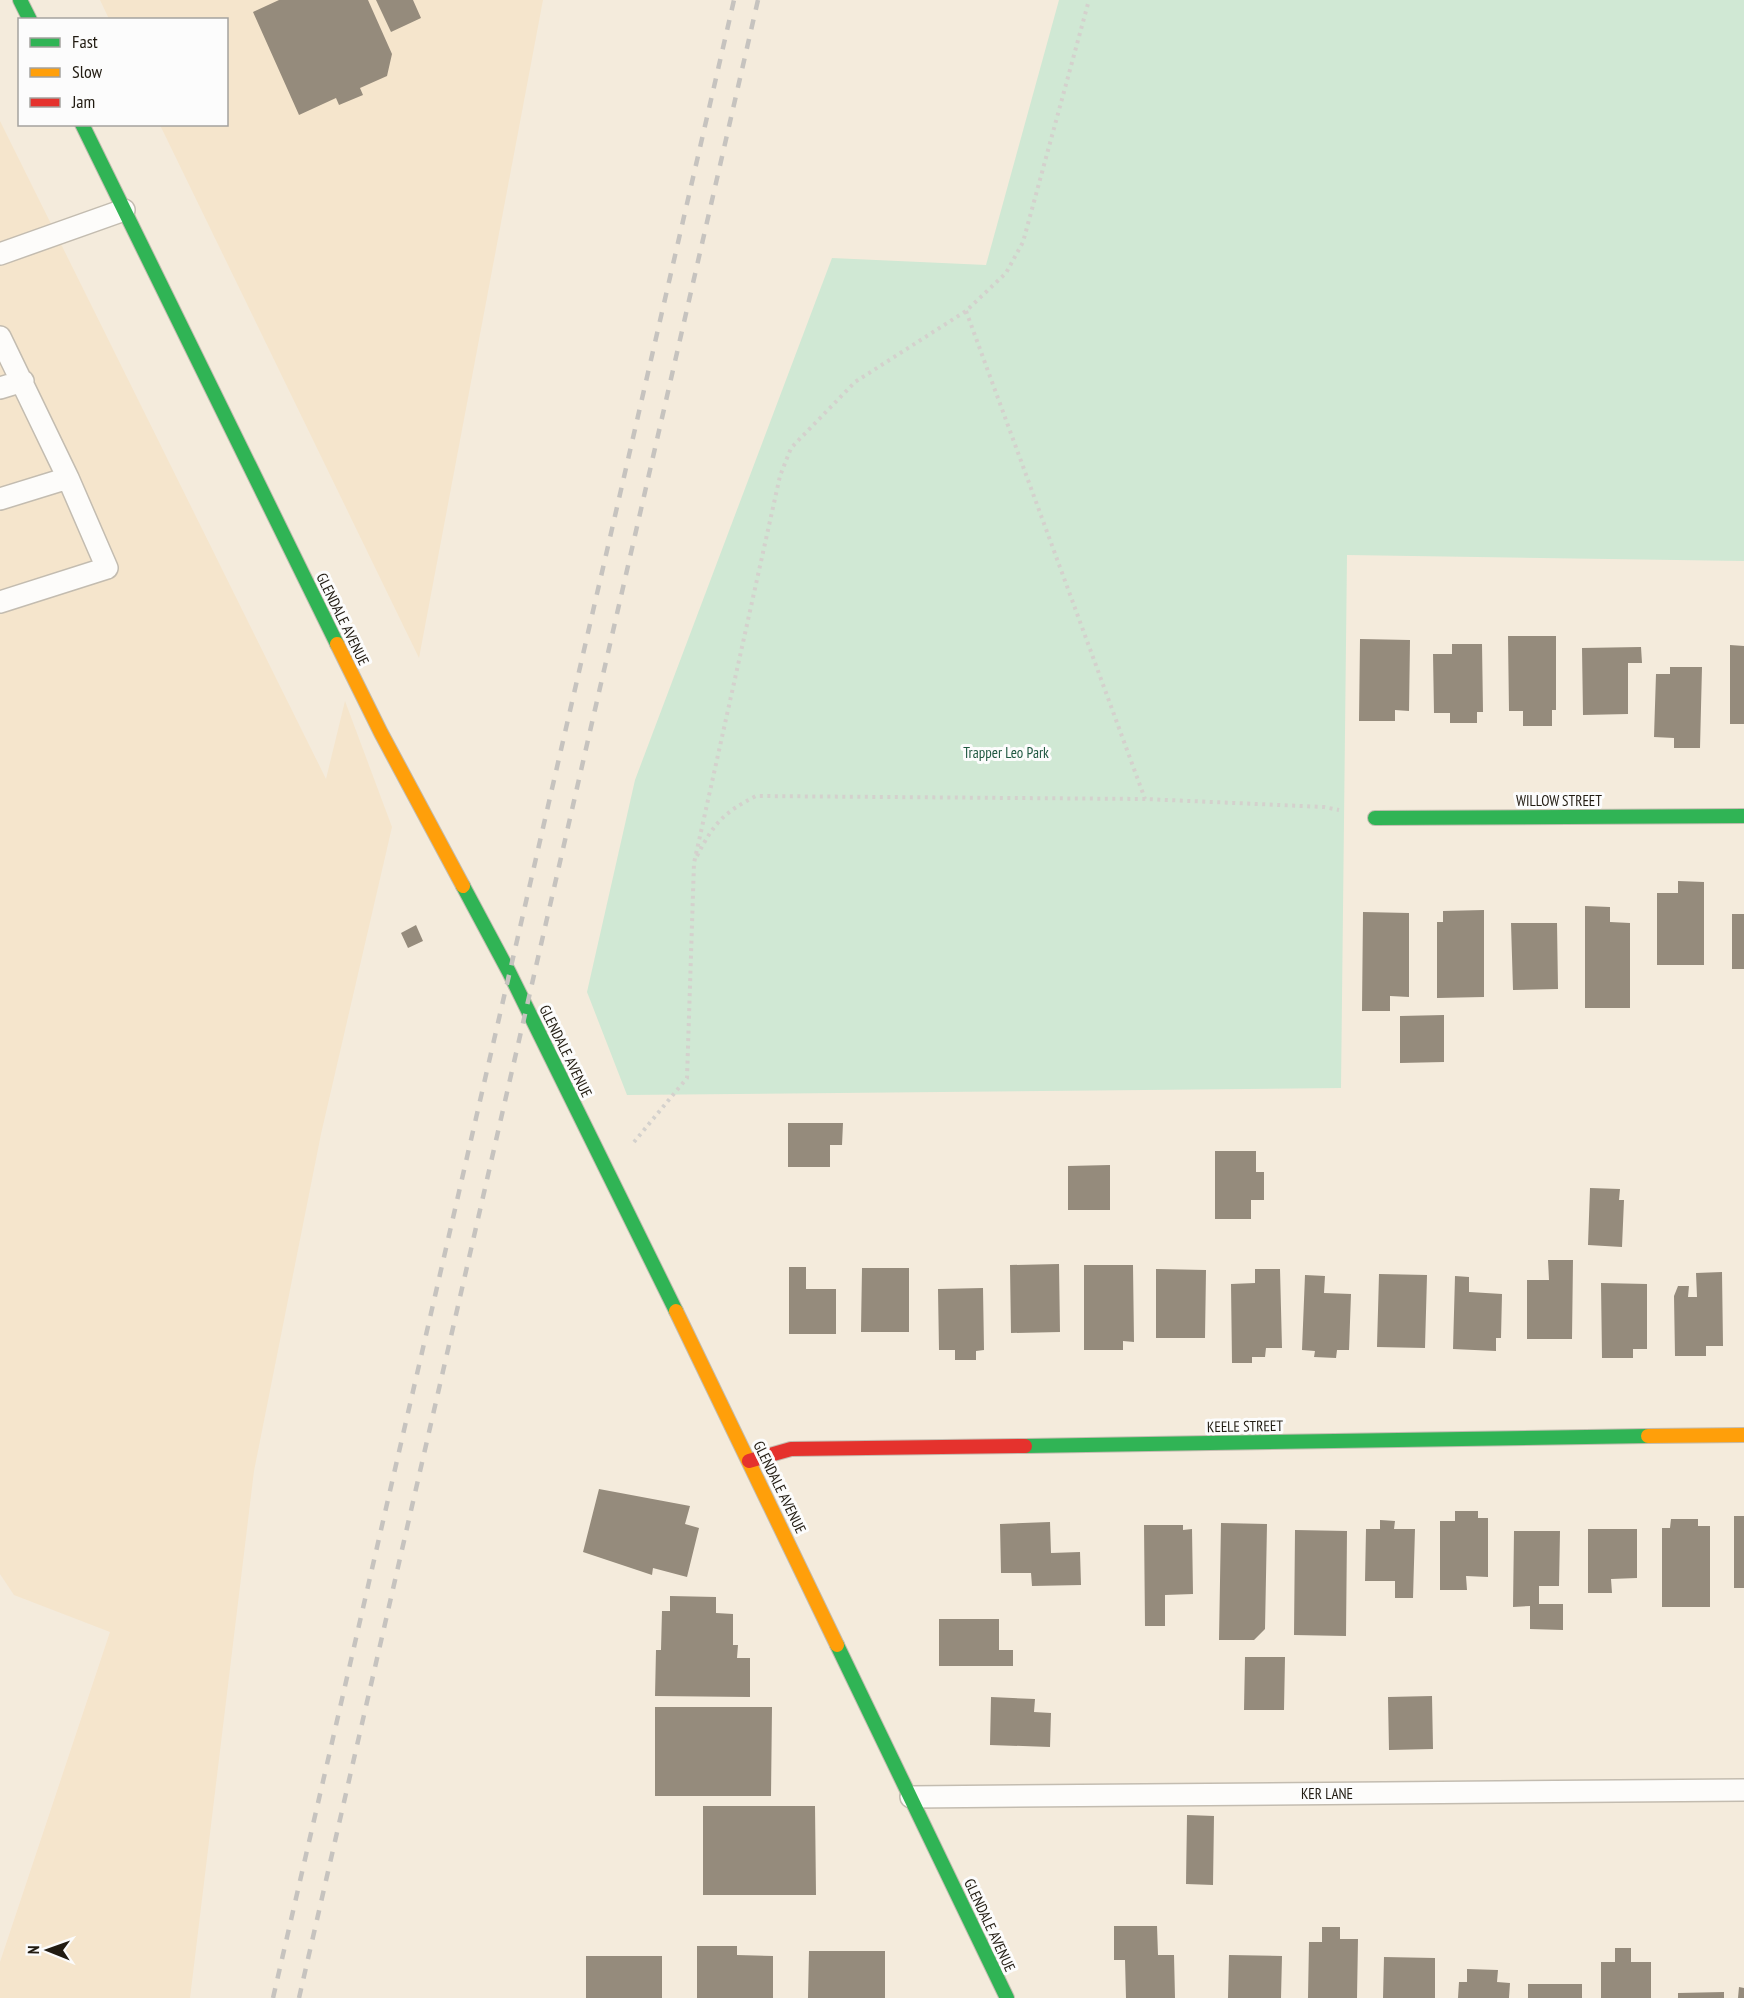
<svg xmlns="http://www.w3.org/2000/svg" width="1744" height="1998" font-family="'PT Sans Narrow',sans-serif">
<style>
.built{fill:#f5e5cc}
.green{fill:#d0e8d4}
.building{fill:#958b7c}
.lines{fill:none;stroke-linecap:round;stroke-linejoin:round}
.lane-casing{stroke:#c3bcb0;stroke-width:24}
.fast-casing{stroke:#c3bcb0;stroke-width:16}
.slow-casing{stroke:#c3bcb0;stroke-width:16}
.jam-casing{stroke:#c3bcb0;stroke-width:16}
.path{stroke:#d4d1cd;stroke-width:4;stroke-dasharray:3 4.5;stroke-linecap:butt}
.lane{stroke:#fdfcfa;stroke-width:21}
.fast{stroke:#30b455;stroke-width:14}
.slow{stroke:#ff9f0a;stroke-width:14}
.jam{stroke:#e5322d;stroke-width:14}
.rail{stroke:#c6c3bf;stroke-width:4.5;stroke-dasharray:10 10;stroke-linecap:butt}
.labels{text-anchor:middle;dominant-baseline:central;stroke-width:6;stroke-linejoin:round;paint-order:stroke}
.street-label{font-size:15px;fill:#211b11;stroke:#fcfcfc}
.park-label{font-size:15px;fill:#215942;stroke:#fcfcfc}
</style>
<rect width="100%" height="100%" fill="#f4ebdc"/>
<path class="built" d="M100 0H543L419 658 160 125 226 124V20L109 19Z
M0 121 326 779 345 701 392 827 321 1134 254 1471 190 1998H0V1962L110 1632 14 1595 0 1574Z"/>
<path class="green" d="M1059 0H1744V561L1347 555 1341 1088 627 1095 587 992 635 780 832 258 986 265Z"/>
<path class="building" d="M279 0H368L392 54 387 76 360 88 363 95 339 105 336 98 299 115 253 12Z
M376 0H413L421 18 391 32Z
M1508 636H1556V710H1552V726H1523V711H1509Z
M1360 639 1410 640 1409 711 1395 710V721H1359Z
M1452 644H1482L1483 712H1477V723H1450V713H1434L1433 654H1452Z
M1730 645 1744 646V724H1730Z
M1641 647 1642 663H1628V714L1583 715 1582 648Z
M1670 667H1702L1700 748H1674V738L1654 737 1656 674H1670Z
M1678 881 1704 882V965H1657V893H1678Z
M1585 906 1610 907V922L1630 923V1008H1585Z
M1484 910V997L1437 998V922H1443V911Z
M1363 912 1409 913V997L1390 996V1011H1362Z
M1732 914H1744V969H1732Z
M1511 923H1557L1558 989 1513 990Z
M416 925 423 941 408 948 401 933Z
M1444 1015V1062L1400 1063V1016Z
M788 1123H843L842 1145H830V1167H788Z
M1215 1151H1256V1172H1264V1200H1251V1219H1215Z
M1110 1165V1210H1068V1166Z
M1590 1188 1620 1189 1619 1200H1624L1622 1247 1588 1245Z
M1548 1260H1573L1572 1339H1527V1280H1549Z
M1059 1264 1060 1332 1011 1333 1010 1265Z
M1084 1265H1133L1134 1342 1123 1341V1350H1084Z
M789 1267H806V1289H836V1334H789Z
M862 1268H909V1332H861Z
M1156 1269 1206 1270 1205 1338H1156Z
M1255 1269H1280L1282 1348H1266L1265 1357H1252V1363H1232L1231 1284 1255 1283Z
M1722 1272 1723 1346H1706V1356H1675L1674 1296 1678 1286H1689L1688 1297H1697L1696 1273Z
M1379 1274 1427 1275 1425 1348 1377 1347Z
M1305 1275 1325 1276 1324 1293 1351 1294 1349 1350H1337L1336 1358 1314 1357 1315 1351 1302 1350Z
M1455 1276 1469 1277V1292L1502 1294 1501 1338H1496V1351L1453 1349Z
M1601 1283 1647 1284V1349H1633V1358H1602Z
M983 1288 984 1350 976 1351V1360H955V1350H939L938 1289Z
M599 1489 690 1506 685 1524 699 1528 687 1577 653 1568 652 1575 583 1552Z
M1455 1511H1478V1518H1488V1577L1466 1576 1467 1590H1440V1521H1455Z
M1734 1516H1744V1588H1734Z
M1671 1519H1698V1526H1710V1607H1662V1528H1670Z
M1380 1520 1395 1521 1394 1529H1415L1413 1598H1395V1581H1365L1366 1529H1380Z
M1050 1522 1051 1553 1080 1552 1081 1585 1032 1586 1031 1573H1001L1000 1524Z
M1221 1523 1267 1524 1265 1629 1254 1640H1219Z
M1144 1525H1183V1530L1192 1529 1193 1594 1165 1595V1626H1145Z
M1588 1529H1637V1578L1611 1579 1612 1593H1588Z
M1295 1530 1347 1531 1346 1636 1294 1635Z
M1514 1531H1560L1559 1586H1539V1604H1563V1630L1530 1629V1606L1513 1607Z
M670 1596 716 1597V1613L733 1614V1645H738L737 1658H750V1697L655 1696 656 1650H661L662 1611H670Z
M939 1619H999V1650H1013V1666H939Z
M1245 1657H1285L1284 1710H1244Z
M1432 1696 1433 1749 1389 1750 1388 1697Z
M991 1697 1035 1699 1034 1712 1051 1713 1050 1747 990 1745Z
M655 1707H772L771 1796H655Z
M703 1806H815L816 1895H703Z
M1187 1815 1214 1816 1213 1885 1186 1884Z
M1114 1926H1157L1158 1955H1174L1175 1998H1126L1125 1960H1114Z
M1322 1927H1340V1939H1358L1357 1998H1308L1309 1942H1322Z
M697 1946H737V1955L773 1956V1998H697Z
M1615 1948H1631V1962H1651V1998H1601V1962H1615Z
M809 1951H885V1998H808Z
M1229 1955 1282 1956 1281 1998H1228Z
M586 1956H662V1998H586Z
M1384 1957 1435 1958V1998H1383Z
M1467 1969 1498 1970 1497 1982 1510 1983 1509 1998H1458L1459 1982H1467Z
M1528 1984H1582V1998H1528Z
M1739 1987 1744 1988V1998H1738Z
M1724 1992V1998H1678V1993Z"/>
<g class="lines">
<defs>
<path id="lane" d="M0 254 124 210
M0 337 68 478 107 568 0 602
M0 388 23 381
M0 499 68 478
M911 1797 1744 1790"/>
<path id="fast" d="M20 0 30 20
M82 124 337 644
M1375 818 1744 816
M463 886 509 972 676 1311
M1025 1446 1648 1436
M837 1645 1007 1998"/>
<path id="slow" d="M337 644 381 733 463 886
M676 1311 837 1645
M1648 1436 1744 1435"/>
<path id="jam" d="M749 1461 791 1449 1025 1446"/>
</defs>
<use href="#lane" class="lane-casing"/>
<use href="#fast" class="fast-casing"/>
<use href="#slow" class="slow-casing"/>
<use href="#jam" class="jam-casing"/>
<path class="path" d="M966 311 1145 799
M697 856C714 823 723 813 756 796L1145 799 1324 807 1339 810
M634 1142 687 1078 694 863 780 476 791 448 855 382 966 311 1006 273 1023 242 1089 0"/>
<use href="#lane" class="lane"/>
<use href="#fast" class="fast"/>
<use href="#slow" class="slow"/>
<use href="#jam" class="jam"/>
<path class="rail" d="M273 1998 734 0
M299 1998 758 0"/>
</g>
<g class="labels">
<g class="street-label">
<text transform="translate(343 619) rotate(64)">GLENDALE AVENUE</text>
<text x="1559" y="800">WILLOW STREET</text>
<text transform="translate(566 1051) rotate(64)">GLENDALE AVENUE</text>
<text transform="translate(1245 1426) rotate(-1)">KEELE STREET</text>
<text transform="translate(780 1487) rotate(64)">GLENDALE AVENUE</text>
<text x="1327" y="1793">KER LANE</text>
<text transform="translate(990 1925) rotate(65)">GLENDALE AVENUE</text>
</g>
<g class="park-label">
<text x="1006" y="752">Trapper Leo Park</text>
</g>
</g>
<rect x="18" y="18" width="210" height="108" fill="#fcfcfc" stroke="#a4a29e" stroke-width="1.5"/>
<rect x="30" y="38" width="30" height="9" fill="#30b455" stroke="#a4a29e" stroke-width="1.5"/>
<text x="72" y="48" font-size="18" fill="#211b11">Fast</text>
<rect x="30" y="68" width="30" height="9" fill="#ff9f0a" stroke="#a4a29e" stroke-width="1.5"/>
<text x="72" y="78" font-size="18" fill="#211b11">Slow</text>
<rect x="30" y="98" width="30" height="9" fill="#e5322d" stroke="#a4a29e" stroke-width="1.5"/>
<text x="72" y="108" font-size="18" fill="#211b11">Jam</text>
<g transform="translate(48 1950) rotate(271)" stroke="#fcfcfc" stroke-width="4.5" paint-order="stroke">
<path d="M0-4.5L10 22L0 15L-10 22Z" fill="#211b11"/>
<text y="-9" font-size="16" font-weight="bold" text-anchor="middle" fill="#211b11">N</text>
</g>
</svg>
